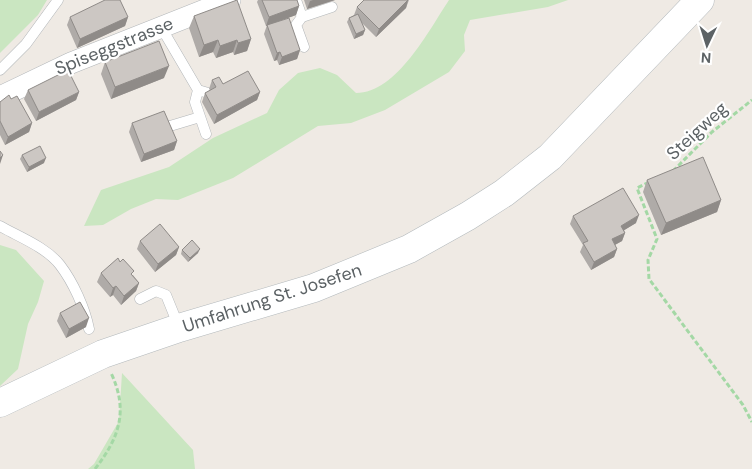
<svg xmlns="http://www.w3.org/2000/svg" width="752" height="469" font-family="'DM Sans',sans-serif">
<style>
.green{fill:#cae6c1}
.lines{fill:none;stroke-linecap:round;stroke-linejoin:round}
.lane-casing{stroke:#b2b6b9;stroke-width:11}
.street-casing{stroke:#b2b6b9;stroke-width:22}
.secondary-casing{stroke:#b3b9bc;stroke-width:29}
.path{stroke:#a4d8a5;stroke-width:3;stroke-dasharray:5 2.5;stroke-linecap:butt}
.lane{stroke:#fff;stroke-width:10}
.street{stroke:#fff;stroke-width:21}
.secondary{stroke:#fff;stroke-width:28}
.wall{fill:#afaba8}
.shaded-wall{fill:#8f8b88}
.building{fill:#ccc7c3;stroke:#8f8b88}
.labels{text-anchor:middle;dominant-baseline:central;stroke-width:4.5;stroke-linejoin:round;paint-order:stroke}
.street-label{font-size:18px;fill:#5c6265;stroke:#fff}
</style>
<rect width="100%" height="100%" fill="#efeae4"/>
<path class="green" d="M0 0H47L38 15 0 53Z
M449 0H568L548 7 470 20 464 35 465 51 449 72 385 110 351 123 318 126 233 178 178 200 156 199 131 209 103 225 84 226 101 190 169 167 213 138 267 113 279 90 298 73 320 68 337 75 356 93C397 93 429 30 449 0Z
M0 245 16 250 44 281 38 302 28 324 18 369 0 386Z
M122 373 193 450 195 469H88L94 464 119 421Z"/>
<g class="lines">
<defs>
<path id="lane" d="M296 0 302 17 332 7
M302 17 296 25 304 47
M161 27 198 90 208 93
M0 70 26 44 58 0
M198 90 195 102 206 134
M170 126 200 117
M0 226C19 237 46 247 60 265 73 282 85 308 89 329
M140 299 156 291 166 295 179 327"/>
<path id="street" d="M0 97 71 63 230 0"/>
<path id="secondary" d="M0 403 103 354 179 328 314 288 409 249 468 216 504 193 550 157 700 0"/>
</defs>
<use href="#lane" class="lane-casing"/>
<use href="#street" class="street-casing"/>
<use href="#secondary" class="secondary-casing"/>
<path class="path" d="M673 171 712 132 752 100
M649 182 637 188 657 239 648 260 649 279 743 405 752 422
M95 469C119 438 129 411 111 373"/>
<use href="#lane" class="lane"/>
<use href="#street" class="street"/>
<use href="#secondary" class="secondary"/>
</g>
<path class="wall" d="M258 0H297L299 6 296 15 266 26 257 2Z
M304 0H335L307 9Z
M364 0H409L406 8 376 37 361 22 365 30 363 35 354 39 347 22 349 18 354 15 357 7Z
M194 16 251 39 247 51 234 55 233 52 216 58 213 52 199 57 189 28Z
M70 17H128L125 26 77 48 67 25Z
M267 25 300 50 297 59 279 65 277 60 274 61 264 34Z
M105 62 164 78 111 99 101 74Z
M212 80 223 84 260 92 257 100 214 124 202 102 205 93 210 90 209 89Z
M28 90 79 92 76 100 36 121 24 99Z
M11 99 32 123 29 132 5 145 0 135V102Z
M132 123 177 141 174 150 141 162 129 132Z
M22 155 44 163 27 172 20 159Z
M647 180 721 200 717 212 661 235 643 192Z
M573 216 636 223 624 230 625 233 622 241 615 245 617 249 614 257 591 270 580 252 583 245 570 224Z
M140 241 179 247 176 255 155 272 137 249Z
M182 250 198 253 188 262 181 254Z
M101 273 133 275 139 283 136 291 121 305 113 295 110 297 97 282Z
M60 313 86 327 66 338 57 321Z"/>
<path class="shaded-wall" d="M313 0H335L307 9 310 1Z
M408 0 406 8 376 37 379 29Z
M299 6 296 15 266 26 269 17Z
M128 17 125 26 77 48 80 39Z
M365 30 363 35 354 39 356 34Z
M251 39 247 51 234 55 238 43Z
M218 40 213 52 199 57 204 45Z
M237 40 233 52 216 58 220 46Z
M300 50 297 59 279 65 282 57Z
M280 52 277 60 274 61 277 53Z
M169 66 164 78 111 99 115 87Z
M79 92 76 100 36 121 39 112Z
M260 92 257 100 214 124 217 115Z
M32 123 29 132 5 145 8 137Z
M177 141 174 150 141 162 144 154Z
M3 155 0 164V158Z
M46 158 44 163 27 172 29 167Z
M721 200 717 212 661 235 666 223Z
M639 215 636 223 618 234 621 226Z
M625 233 622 241 609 248 612 239Z
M179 247 176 255 155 272 158 264Z
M200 249 198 253 188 262 190 258Z
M617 249 614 257 591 270 594 262Z
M139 283 136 291 121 305 124 296Z
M116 286 113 295 110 297 113 288Z
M89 318 86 327 66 338 69 329Z"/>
<path class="building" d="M105 0H120L128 17 80 39 70 17Z
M237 0 251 39 238 43 237 40 220 46 218 40 204 45 194 16Z
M262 0H297L299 6 269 17Z
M364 0H408L379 29 357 7Z
M358 14 365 30 356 34 349 18Z
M289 18 300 50 282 57 280 52 277 53 267 25Z
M159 41 169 66 115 87 105 62Z
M68 70 79 92 39 112 28 90Z
M248 71 260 92 217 115 205 93 216 87 212 80 219 77 223 84Z
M9 95 11 99 17 96 32 123 8 137 0 121V102Z
M164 111 177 141 144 154 132 123Z
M40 146 46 158 29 167 22 155Z
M0 151 3 155 0 158Z
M703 157 721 200 666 223 647 180Z
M623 188 639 215 621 226 625 233 612 239 617 249 594 262 583 243 588 241 573 216Z
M160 224 179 247 158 264 140 241Z
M192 240 200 249 190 258 182 250Z
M118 258 120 262 123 259 134 271 131 274 139 283 124 296 116 286 113 288 101 273Z
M80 302 89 318 69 329 60 313Z"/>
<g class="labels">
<g class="street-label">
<text transform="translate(114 46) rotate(-22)">Spiseggstrasse</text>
<text transform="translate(697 131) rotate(-43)">Steigweg</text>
<text transform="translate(272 298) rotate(-18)">Umfahrung St. Josefen</text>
</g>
</g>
<g transform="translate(707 45) rotate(184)" stroke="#ffffff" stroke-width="4" paint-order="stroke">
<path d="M0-4L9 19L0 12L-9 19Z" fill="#5c6265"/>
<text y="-8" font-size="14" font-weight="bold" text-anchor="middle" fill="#5c6265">N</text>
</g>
</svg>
